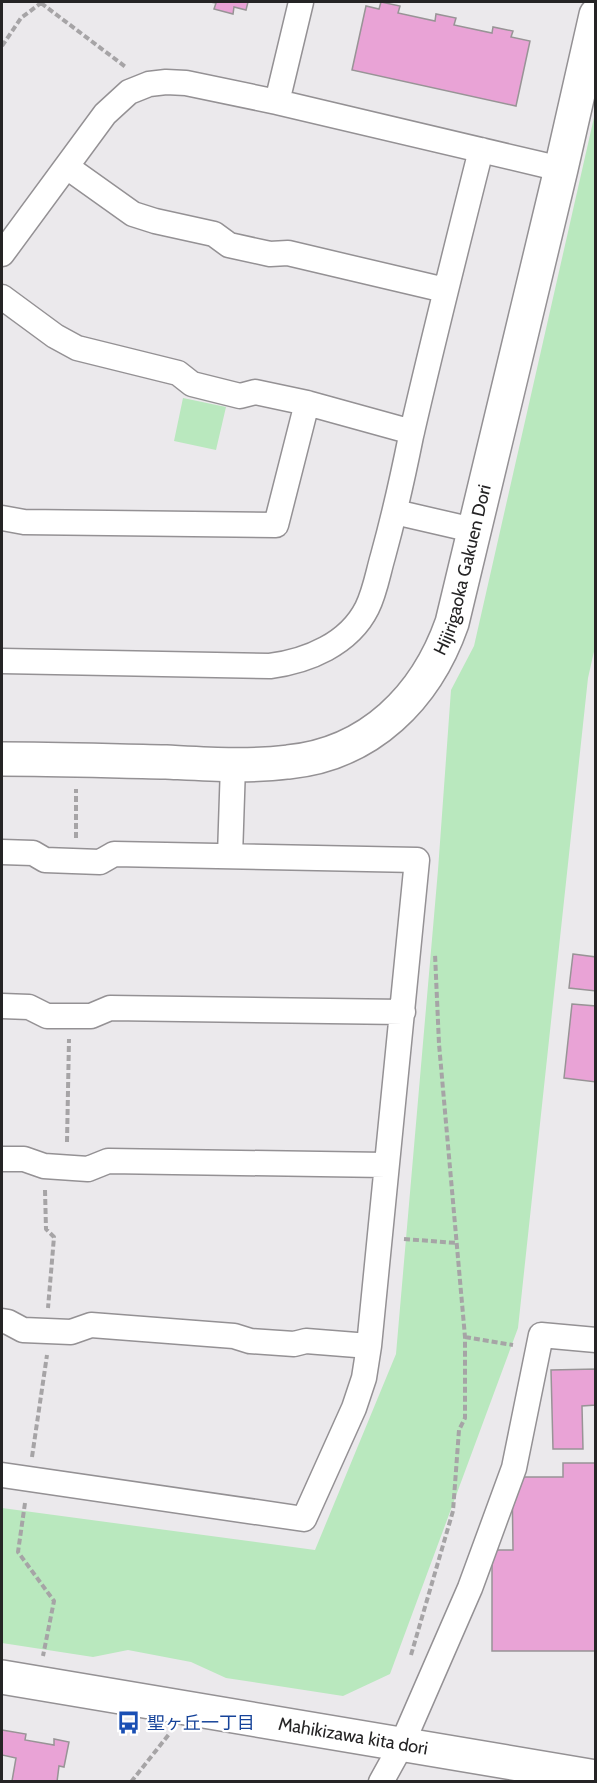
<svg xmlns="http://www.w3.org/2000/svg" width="597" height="1783" font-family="Cabin,'Noto Sans JP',sans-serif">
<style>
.green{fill:#b9e8be}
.building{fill:#e9a3d6;stroke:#989496;stroke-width:1.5}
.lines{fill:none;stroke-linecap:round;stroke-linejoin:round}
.street-casing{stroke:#949194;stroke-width:27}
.secondary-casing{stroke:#949194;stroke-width:36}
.path{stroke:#a6a4a6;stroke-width:4;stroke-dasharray:6 3;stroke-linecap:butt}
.street{stroke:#fff;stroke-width:24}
.secondary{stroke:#fff;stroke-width:33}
.labels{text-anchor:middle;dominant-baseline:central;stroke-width:4.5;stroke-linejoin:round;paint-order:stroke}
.street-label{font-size:18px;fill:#252425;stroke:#fff}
.transit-label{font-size:18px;fill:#164399;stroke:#fff;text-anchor:start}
</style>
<rect width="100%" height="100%" fill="#ebe9ec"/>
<path class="green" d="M595 113V647L588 678 518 1328 390 1674 343 1696 226 1678 191 1662 128 1650 93 1657 2 1643V1508L315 1550 396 1354 438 870 451 690 474 646Z
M183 398 226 407 216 450 174 441Z"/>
<path class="building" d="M210 2H248L246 10 234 7 233 14 214 9 216 3Z
M381 2 400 6 398 13 435 21 436 14 456 18 454 25 492 33 493 27 513 31 511 37 530 41 516 106 352 70 366 6 379 9Z
M573 954 596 957V991L569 988Z
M572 1004 596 1006V1082L564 1078Z
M596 1369V1405L582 1406 583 1449H553L551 1370Z
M563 1463H596V1651H492V1550H513L512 1477H563Z
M2 1730 26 1734 25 1740 54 1745V1739L69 1742 64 1767 59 1766 57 1782 12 1781 16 1758 2 1755Z"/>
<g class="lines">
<defs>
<path id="street" d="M277 102 301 2
M67 167 133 214 155 221 214 234 229 245 270 254 288 253 445 290
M2 254 105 114 129 92 149 84 166 82 186 83 277 102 561 169
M2 297 55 336 77 348 178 373 192 384 240 396 255 392 307 403 412 432
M395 512 473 530
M2 518 24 522 276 525 307 403
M2 661 270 666C308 661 349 644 367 608 375 592 378 573 383 556 394 516 403 476 411 436 433 340 457 245 481 150
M2 852 33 853 45 860 100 862 114 854 417 860 369 1346 364 1378 354 1408 304 1519 2 1475
M230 856 233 765
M2 1006 29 1007 47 1016H91L110 1008 403 1012
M2 1159H24L44 1166 88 1169 108 1161 386 1165
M2 1321 8 1322 23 1330 71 1332 91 1325 234 1336 250 1341 294 1344 306 1341 369 1346
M381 1782 402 1744 470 1588 514 1468 541 1335 596 1340"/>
<g id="secondary">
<path id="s1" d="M2 759C56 759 111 761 166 762 206 764 248 767 288 762 370 754 426 697 452 623L561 169 596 15"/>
<path id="s2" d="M2 1677 596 1777"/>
</g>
</defs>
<use href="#street" class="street-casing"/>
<use href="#secondary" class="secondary-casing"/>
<path class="path" d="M41 3 127 68
M2 46 21 18 41 3
M76 838V789
M67 1142 69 1039
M45 1190 46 1229 54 1237 48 1308
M404 1239 457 1243
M465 1337 513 1345
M32 1457 47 1355
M25 1503 18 1552 54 1601 43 1656
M411 1655 453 1511 459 1430 465 1418V1337L439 1044 435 954
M131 1782 170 1733"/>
<use href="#street" class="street"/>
<use href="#secondary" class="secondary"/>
</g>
<defs>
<symbol id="bus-bare" viewBox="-9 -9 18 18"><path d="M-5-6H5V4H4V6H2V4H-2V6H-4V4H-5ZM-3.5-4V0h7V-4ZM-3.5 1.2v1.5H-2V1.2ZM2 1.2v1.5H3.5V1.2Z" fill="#1a4fb4" stroke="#fff" stroke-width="2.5" paint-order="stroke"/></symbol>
</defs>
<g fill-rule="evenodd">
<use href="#bus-bare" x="112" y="1706" width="33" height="33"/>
</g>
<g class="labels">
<g class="street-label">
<text stroke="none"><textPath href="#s1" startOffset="568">Hijirigaoka Gakuen Dori</textPath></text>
<text stroke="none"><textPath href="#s2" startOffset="356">Mahikizawa kita dori</textPath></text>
</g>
<g class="transit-label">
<text x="147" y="1723">聖ヶ丘一丁目</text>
</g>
</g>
<rect width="597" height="1783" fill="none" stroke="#252425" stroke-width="6"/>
</svg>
